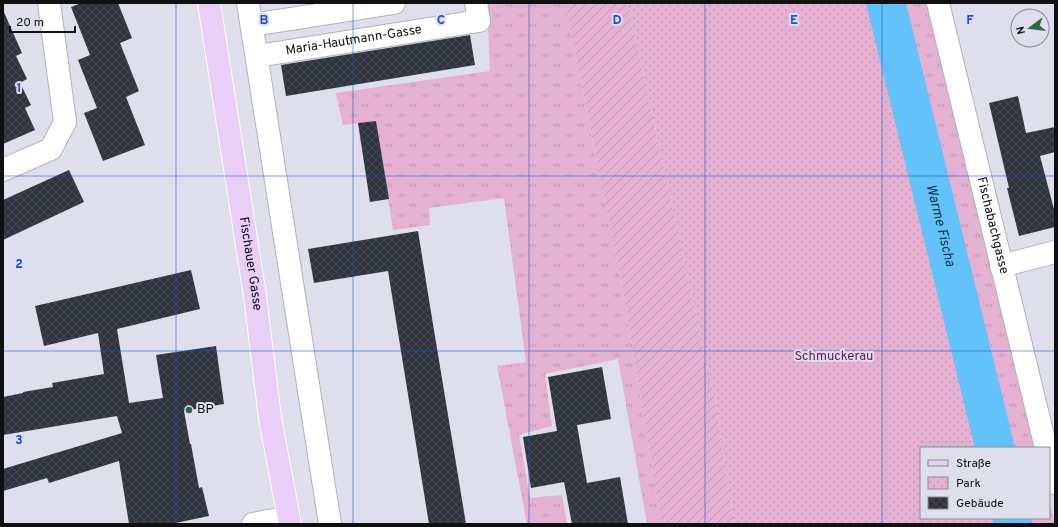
<svg xmlns="http://www.w3.org/2000/svg" width="1058" height="527" font-family="Overpass,sans-serif">
<style>
.grass{fill:url(#grass-tufts)}
.forest{fill:url(#forest-firs)}
.park{fill:url(#park-dots)}
.garden{fill:url(#garden-furrows)}
.lines{fill:none;stroke-linecap:round;stroke-linejoin:round}
.river{stroke:#64c2fa;stroke-width:39}
.building{fill:url(#building-cross-hatch)}
.minor-casing{stroke:#b1b1be;stroke-width:24}
.major-casing{stroke:#fff;stroke-width:24}
.minor{stroke:#fff;stroke-width:22}
.major{stroke:#e9cef7;stroke-width:22}
.grid{fill:none;stroke:#1d4ed8;stroke-width:1;stroke-opacity:0.55}
.poi-dot{fill:#30664c;stroke:#dfdeec;stroke-width:1.5}
.labels{text-anchor:middle;dominant-baseline:central;stroke-width:4;stroke-linejoin:round;paint-order:stroke}
.street-label{font-size:13px;fill:#0f0f14;stroke:#dfdeec}
.park-label{font-size:13px;fill:#72115b;stroke:#dfdeec}
.poi-label{font-size:13px;fill:#0f0f14;stroke:#dfdeec;text-anchor:start}
.water-label{font-size:14px;font-style:italic;fill:#09334a;stroke:#dfdeec}
.grid-label{font-size:13px;text-anchor:middle;font-weight:bold;fill:#1d4ed8;stroke:#dfdeec;stroke-width:4;stroke-linejoin:round;paint-order:stroke}
</style>
<defs>
<pattern id="grass-tufts" width="24" height="20" patternUnits="userSpaceOnUse"><rect width="24" height="20" fill="#e4b1d2"/><path d="M3 7l-1-3M5 7V3M7 7l1-3M15 17l-1-3M17 17v-4M19 17l1-3" fill="none" stroke="#c297b3"/></pattern>
<pattern id="forest-firs" width="22" height="20" patternUnits="userSpaceOnUse"><rect width="22" height="20" fill="#e4b1d2"/><path d="M5 1l3.5 6h-7zM16 11l3.5 6h-7z" fill="#c297b3"/></pattern>
<pattern id="park-dots" width="8" height="8" patternUnits="userSpaceOnUse"><rect width="8" height="8" fill="#e4b1d2"/><path d="M2 2h.1M6 6h.1" fill="none" stroke="#c297b3" stroke-width="1.8" stroke-linecap="round"/></pattern>
<pattern id="garden-furrows" width="10" height="10" patternUnits="userSpaceOnUse"><rect width="10" height="10" fill="#e4b1d2"/><path d="M-1 1l2-2M0 10L10 0M9 11l2-2" fill="none" stroke="#c297b3"/></pattern>
<pattern id="building-cross-hatch" width="8" height="8" patternUnits="userSpaceOnUse"><rect width="8" height="8" fill="#2f343e"/><path d="M0 0l8 8M0 8l8-8" fill="none" stroke="#434850"/></pattern>
</defs>
<rect width="100%" height="100%" fill="#dfdeec"/>
<path class="grass" d="M487 3H565L625 301 661 524H647L618 359 545 374 552 426 519 435 530 498 562 495 567 524H527L497 366 526 362 504 198 429 208 430 225 393 230 376 121 343 125 336 93 490 71Z
M902 3H929L1036 448H1011Z
M1049 501 1055 524H1029L1028 518H1049Z"/>
<path class="forest" d="M877 3H902L1011 448H985Z"/>
<path class="park" d="M628 3H877L985 448H921V518H1002L1004 524H734L716 406Z"/>
<path class="garden" d="M565 3H628L716 406 734 524H661L625 301Z"/>
<g class="lines">
<g class="river">
<path id="s1" d="M886 3 995 448"/>
<path d="M1012 518 1013 524"/>
</g>
</g>
<path class="building" d="M81 3H118L132 38 120 43 139 91 126 97 145 145 103 161 84 113 97 108 78 60 90 55 71 7Z
M3 10 22 53 16 56 27 79 20 83 31 105 25 108 35 130 3 144Z
M470 35 475 65 286 96 281 65Z
M1018 96 1026 133 1055 127V152L1040 156 1055 213V227L1019 236 1007 188H1009L989 103Z
M376 121 389 199 370 202 358 123Z
M69 170 84 202 3 240V200Z
M418 231 430 306 466 524H429L388 271 314 283 308 249Z
M191 270 200 309 117 329 129 403 163 398 156 355 216 346 224 404 184 411 190 444H191L199 488 202 487 209 516 171 524H129L119 461 49 483 47 478 3 491V469L122 433 117 416 3 435V397L23 393V392L53 387 52 383 104 374 98 333 44 346 35 306Z
M602 367 611 419 577 425 587 483 620 477 628 524H572L564 482 531 488 523 437 557 431 548 377Z"/>
<g class="lines">
<defs>
<g id="minor">
<path d="M248 3 330 524"/>
<path id="s2" d="M938 3 1046 448"/>
<path d="M252 25 394 3"/>
<path id="s3" d="M257 56 479 21 476 3"/>
<path d="M3 170 51 149 65 122 49 3"/>
<path d="M1001 266 1055 252"/>
<path d="M1049 458 1055 483"/>
<path d="M253 524 289 517"/>
</g>
<g id="major">
<path id="s4" d="M209 3 255 296 270 418 290 524"/>
</g>
</defs>
<use href="#minor" class="minor-casing"/>
<use href="#major" class="major-casing"/>
<use href="#minor" class="minor"/>
<use href="#major" class="major"/>
</g>
<path class="grid" d="M176 3V524M353 3V524M529 3V524M705 3V524M882 3V524M3 176H1055M3 351H1055"/>
<circle class="poi-dot" cx="189" cy="410" r="4"/>
<g class="labels">
<g class="street-label">
<text stroke="none"><textPath href="#s3" startOffset="98">Maria-Hautmann-Gasse</textPath></text>
<text stroke="none"><textPath href="#s2" startOffset="229">Fischabachgasse</textPath></text>
<text stroke="none"><textPath href="#s4" startOffset="264">Fischauer Gasse</textPath></text>
</g>
<g class="park-label">
<text x="834" y="357">Schmuckerau</text>
</g>
<g class="poi-label">
<text x="197" y="410">BP</text>
</g>
<g class="water-label">
<text stroke="none"><textPath href="#s1" startOffset="229">Warme Fischa</textPath></text>
</g>
</g>
<g class="grid-label">
<text x="264" y="24">B</text>
<text x="441" y="24">C</text>
<text x="617" y="24">D</text>
<text x="794" y="24">E</text>
<text x="970" y="24">F</text>
<text x="19" y="92">1</text>
<text x="19" y="268">2</text>
<text x="19" y="444">3</text>
</g>
<rect width="1058" height="527" fill="none" stroke="#0f0f14" stroke-width="8"/>
<rect x="920" y="447" width="130" height="72" fill="#dfdeec" stroke="#8c8b96"/>
<rect x="928" y="460" width="20" height="6" fill="#e9cef7" stroke="#8c8b96"/>
<text x="956" y="467" font-size="12" fill="#0f0f14">Straße</text>
<rect x="928" y="477" width="20" height="12" fill="url(#park-dots)" stroke="#8c8b96"/>
<text x="956" y="487" font-size="12" fill="#0f0f14">Park</text>
<rect x="928" y="497" width="20" height="12" fill="url(#building-cross-hatch)" stroke="#8c8b96"/>
<text x="956" y="507" font-size="12" fill="#0f0f14">Gebäude</text>
<g transform="translate(1030 28) rotate(255)"><circle r="19" fill="#dfdeec" stroke="#8c8b96"/>
<path d="M0-3L7 15L0 10L-7 15Z" fill="#30664c"/>
<text y="-6" font-size="11" font-weight="bold" text-anchor="middle" fill="#0f0f14">N</text>
</g>
<path d="M10 26v6h65v-6" fill="none" stroke="#0f0f14" stroke-width="2"/>
<text x="16" y="26" font-size="12" fill="#0f0f14" stroke="#dfdeec" stroke-width="3" paint-order="stroke">20 m</text>
</svg>
